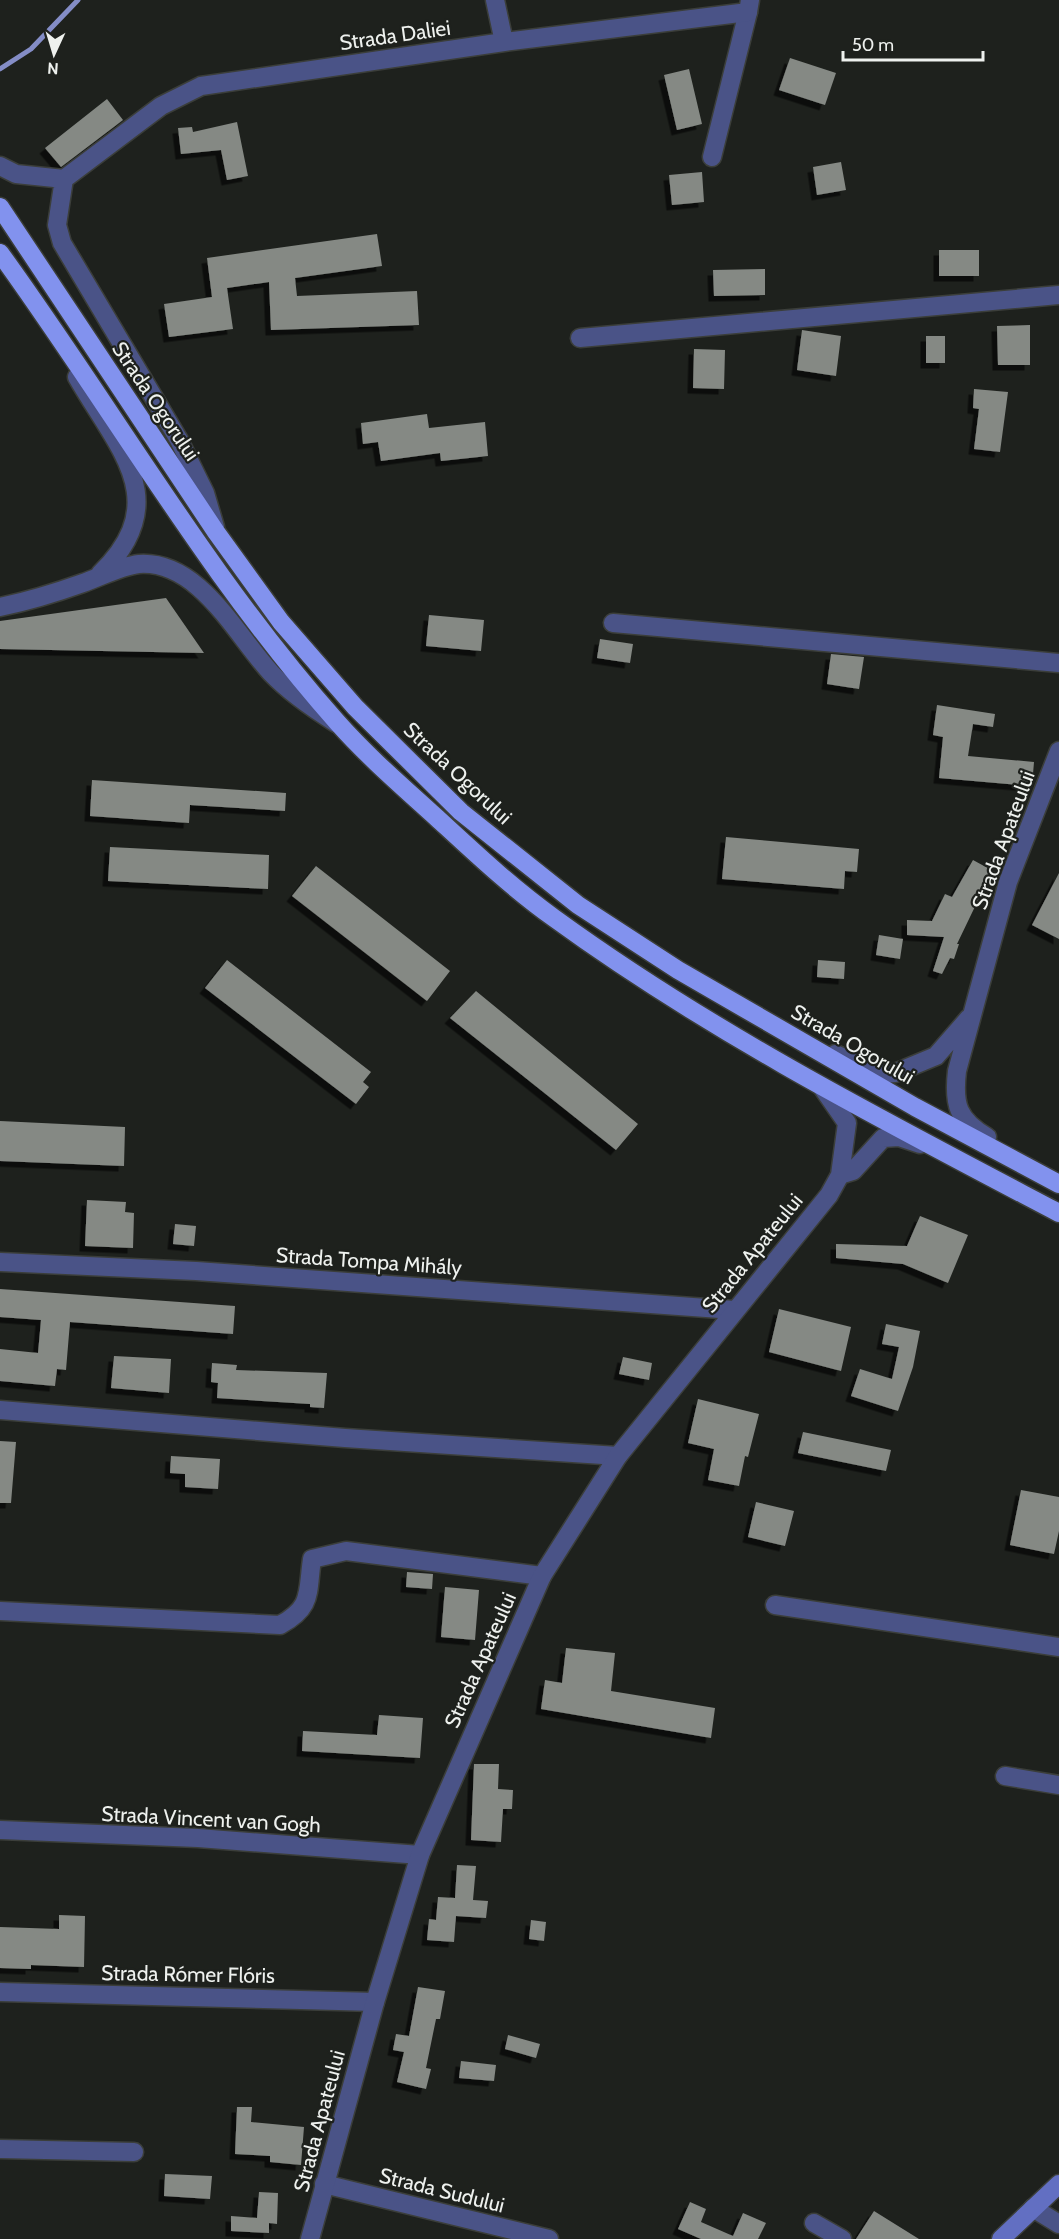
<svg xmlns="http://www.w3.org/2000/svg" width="1059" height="2239" font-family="Cabin,sans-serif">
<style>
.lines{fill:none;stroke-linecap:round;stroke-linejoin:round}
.stream{stroke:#848dc6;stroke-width:5}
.building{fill:#858984;filter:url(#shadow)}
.minor-casing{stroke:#3b3e3a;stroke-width:21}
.tertiary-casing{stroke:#3b3e3a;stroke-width:21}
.secondary-casing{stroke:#3b3e3a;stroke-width:21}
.trunk-casing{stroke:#3b3e3a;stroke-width:21}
.minor{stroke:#4a5387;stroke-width:18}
.tertiary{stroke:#4a5387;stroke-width:18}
.secondary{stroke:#626fc2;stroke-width:18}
.trunk{stroke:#8292ee;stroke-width:18}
.labels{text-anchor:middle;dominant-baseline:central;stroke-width:4.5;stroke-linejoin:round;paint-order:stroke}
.street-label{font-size:21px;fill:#eef1ee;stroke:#1e211d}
</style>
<defs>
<filter id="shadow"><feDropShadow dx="-5.5" dy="5.5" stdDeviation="0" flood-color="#0009"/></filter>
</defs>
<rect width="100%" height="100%" fill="#1e211d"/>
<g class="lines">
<path class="stream" d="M0 69 31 49 78 0"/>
</g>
<path class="building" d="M790 58 836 73 825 105 779 90Z
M689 69 702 124 677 130 664 75Z
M107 99 123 120 61 167 45 148Z
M237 122 248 176 227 180 221 150 181 154 178 128 192 127 193 132Z
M841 162 846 190 817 195 813 167Z
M702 172 704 202 672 205 669 175Z
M377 234 382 266 295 278 297 296 417 291 419 325 271 330 269 282 227 288 233 329 169 337 164 304 212 297 207 258Z
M939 250H979V276H939Z
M765 269V295L714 296 713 270Z
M1030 325V365H998L997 326Z
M802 330 841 336 836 376 797 370Z
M926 336H945V363H926Z
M694 349 725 350 724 389 693 388Z
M974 389 1008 392 1000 452 974 449 979 409 973 408Z
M427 414 429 428 485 422 488 456 441 461 440 453 381 461 378 442 363 444 361 423Z
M166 598 204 653 0 649V621Z
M429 615 484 620 481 651 426 646Z
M600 639 633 644 630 663 597 658Z
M831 654 864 657 859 689 827 684Z
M937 705 995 714 993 727 973 724 968 756 1034 762 1032 786 939 778 943 737 933 735Z
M92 780 286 793 285 811 190 805 189 823 90 816Z
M726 837 859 849 857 872 845 871 844 889 722 879Z
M110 847 269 855 268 889 108 881Z
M973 860 995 872 982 892 957 944H959L954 959 950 958 942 974 933 971 944 937 907 935V920L932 921 945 894 952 897Z
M316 866 450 971 427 1001 292 896Z
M1059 873V939L1032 925Z
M879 935 903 939 900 959 876 955Z
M227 960 371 1072 363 1082 369 1087 356 1104 205 988Z
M818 960 845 962 844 979 817 977Z
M476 991 638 1124 616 1150 450 1018Z
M0 1121 125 1127 124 1166 0 1161Z
M87 1200 126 1202 125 1212 134 1213 133 1248 85 1246Z
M920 1216 968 1235 948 1283 903 1264 836 1258V1244L907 1246Z
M175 1224 196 1226 194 1246 173 1244Z
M0 1289 235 1306 233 1334 70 1322 66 1370 57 1369 55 1386 0 1381V1349L38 1353 41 1320 0 1317Z
M779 1309 851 1327 841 1371 769 1352Z
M886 1324 920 1331 913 1367 898 1411 851 1396 860 1369 892 1379 899 1347 882 1344Z
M114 1356 171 1359 169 1393 111 1388Z
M623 1357 652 1363 649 1380 619 1374Z
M212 1363 237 1365 236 1370 327 1373 324 1408 310 1407V1404L217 1398 218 1383 211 1382Z
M698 1399 759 1414 748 1457 745 1456 739 1486 708 1480 714 1449 688 1443Z
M803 1432 891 1450 886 1471 798 1453Z
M0 1441 16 1442 11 1503H0Z
M171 1456 220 1459 218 1489 185 1487V1474L170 1473Z
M1021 1490 1059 1497V1531L1054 1554 1010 1545Z
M756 1502 794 1511 785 1546 748 1537Z
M407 1572 433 1574 432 1589 406 1587Z
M445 1587 479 1590 475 1640 441 1637Z
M566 1648 615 1653 611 1691 715 1708 711 1738 541 1709 545 1680 562 1683Z
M379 1715 423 1718 420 1758 302 1751 303 1731 377 1735Z
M474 1764H499L498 1789 513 1790 512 1809H503L501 1842 471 1840Z
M457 1865 476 1866 473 1900 488 1901 486 1918 456 1916 454 1942 427 1940 429 1919 436 1920 438 1897 455 1898Z
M59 1915 85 1916 84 1967 31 1965V1969L0 1968V1927L59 1929Z
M531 1920 546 1922 544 1941 529 1939Z
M418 1987 445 1991 440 2019H436L426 2068 431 2069 426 2089 397 2082 404 2052 393 2050 396 2034 409 2036Z
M508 2035 540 2044 536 2058 505 2049Z
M461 2061 496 2065 494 2081 459 2078Z
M237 2107H252L251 2122 304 2127 301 2165 270 2162V2156L235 2154Z
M165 2174 212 2176 210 2199 164 2196Z
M259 2192 278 2193 277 2224 269 2223V2233L231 2231V2216L257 2218Z
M690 2202 706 2209 701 2222 733 2236 743 2213 766 2223 758 2239H701L678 2229Z
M874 2211 919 2239H856Z"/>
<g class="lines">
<defs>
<path id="minor" d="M712 157 748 12
M580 338 1059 295
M613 623 1059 663
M0 1262 196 1271 734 1310
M0 1410 345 1438 618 1456
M775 1605 1059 1647
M0 1611 280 1625C313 1607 307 1593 312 1559L346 1551 542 1576
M1005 1776 1059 1785
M0 1830 198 1838 420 1855
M0 1992 375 2002
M0 2149 134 2152
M324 2184 549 2239
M814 2223 842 2239"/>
<path id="tertiary" d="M495 0 504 42
M0 166 16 174 64 179 161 106 201 86 504 42 748 12 750 0
M64 179 57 225 62 243 179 440 205 493 215 527
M77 377C118 449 175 501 100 574
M0 607C29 601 55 593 83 583 100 577 121 566 139 564 199 560 236 635 271 673 290 693 312 708 336 723
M835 1054 882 1074 895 1073 936 1056 969 1018
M987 1137C958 1120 953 1105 957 1071L1008 882 1059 751
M840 1175 853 1171 883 1138 899 1137 920 1144
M1033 2208 1059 2224
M310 2239 375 2002 420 1855 542 1576 618 1456 829 1195 840 1175 847 1123 822 1087"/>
<path id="secondary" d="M1001 2239 1059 2184"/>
<path id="trunk" d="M0 207 216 532 281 622 355 707 461 812 578 905 678 970 915 1107 1059 1184
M0 253C113 409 209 578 337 722 368 757 403 787 437 818 475 853 512 888 554 918 712 1033 886 1122 1059 1213"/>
</defs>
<use href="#minor" class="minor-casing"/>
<use href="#tertiary" class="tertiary-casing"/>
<use href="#secondary" class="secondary-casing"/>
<use href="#trunk" class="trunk-casing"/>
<use href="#minor" class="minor"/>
<use href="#tertiary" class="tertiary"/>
<use href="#secondary" class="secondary"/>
<use href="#trunk" class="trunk"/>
</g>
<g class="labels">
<g class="street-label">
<text transform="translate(395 35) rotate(-8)">Strada Daliei</text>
<text transform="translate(156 401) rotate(56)">Strada Ogorului</text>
<text transform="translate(458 773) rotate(43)">Strada Ogorului</text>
<text transform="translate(1003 840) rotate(-70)">Strada Apateului</text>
<text transform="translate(853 1044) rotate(30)">Strada Ogorului</text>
<text transform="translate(752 1253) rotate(-51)">Strada Apateului</text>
<text transform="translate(369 1261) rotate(4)">Strada Tompa Mihály</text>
<text transform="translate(480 1660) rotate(-66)">Strada Apateului</text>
<text transform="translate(211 1819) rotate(3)">Strada Vincent van Gogh</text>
<text transform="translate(188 1974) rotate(1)">Strada Rómer Flóris</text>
<text transform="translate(319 2121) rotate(-75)">Strada Apateului</text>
<text transform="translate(442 2190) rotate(14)">Strada Sudului</text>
</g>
</g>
<g transform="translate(54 54) rotate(184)" stroke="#1e211d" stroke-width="4.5" paint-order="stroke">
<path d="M0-4.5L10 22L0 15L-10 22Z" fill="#eef1ee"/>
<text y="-9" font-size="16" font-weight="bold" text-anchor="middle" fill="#eef1ee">N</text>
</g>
<path d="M843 51v9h140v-9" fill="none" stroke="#eef1ee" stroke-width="3"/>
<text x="852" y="51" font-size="18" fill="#eef1ee" stroke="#1e211d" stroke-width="4.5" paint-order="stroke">50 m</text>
</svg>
